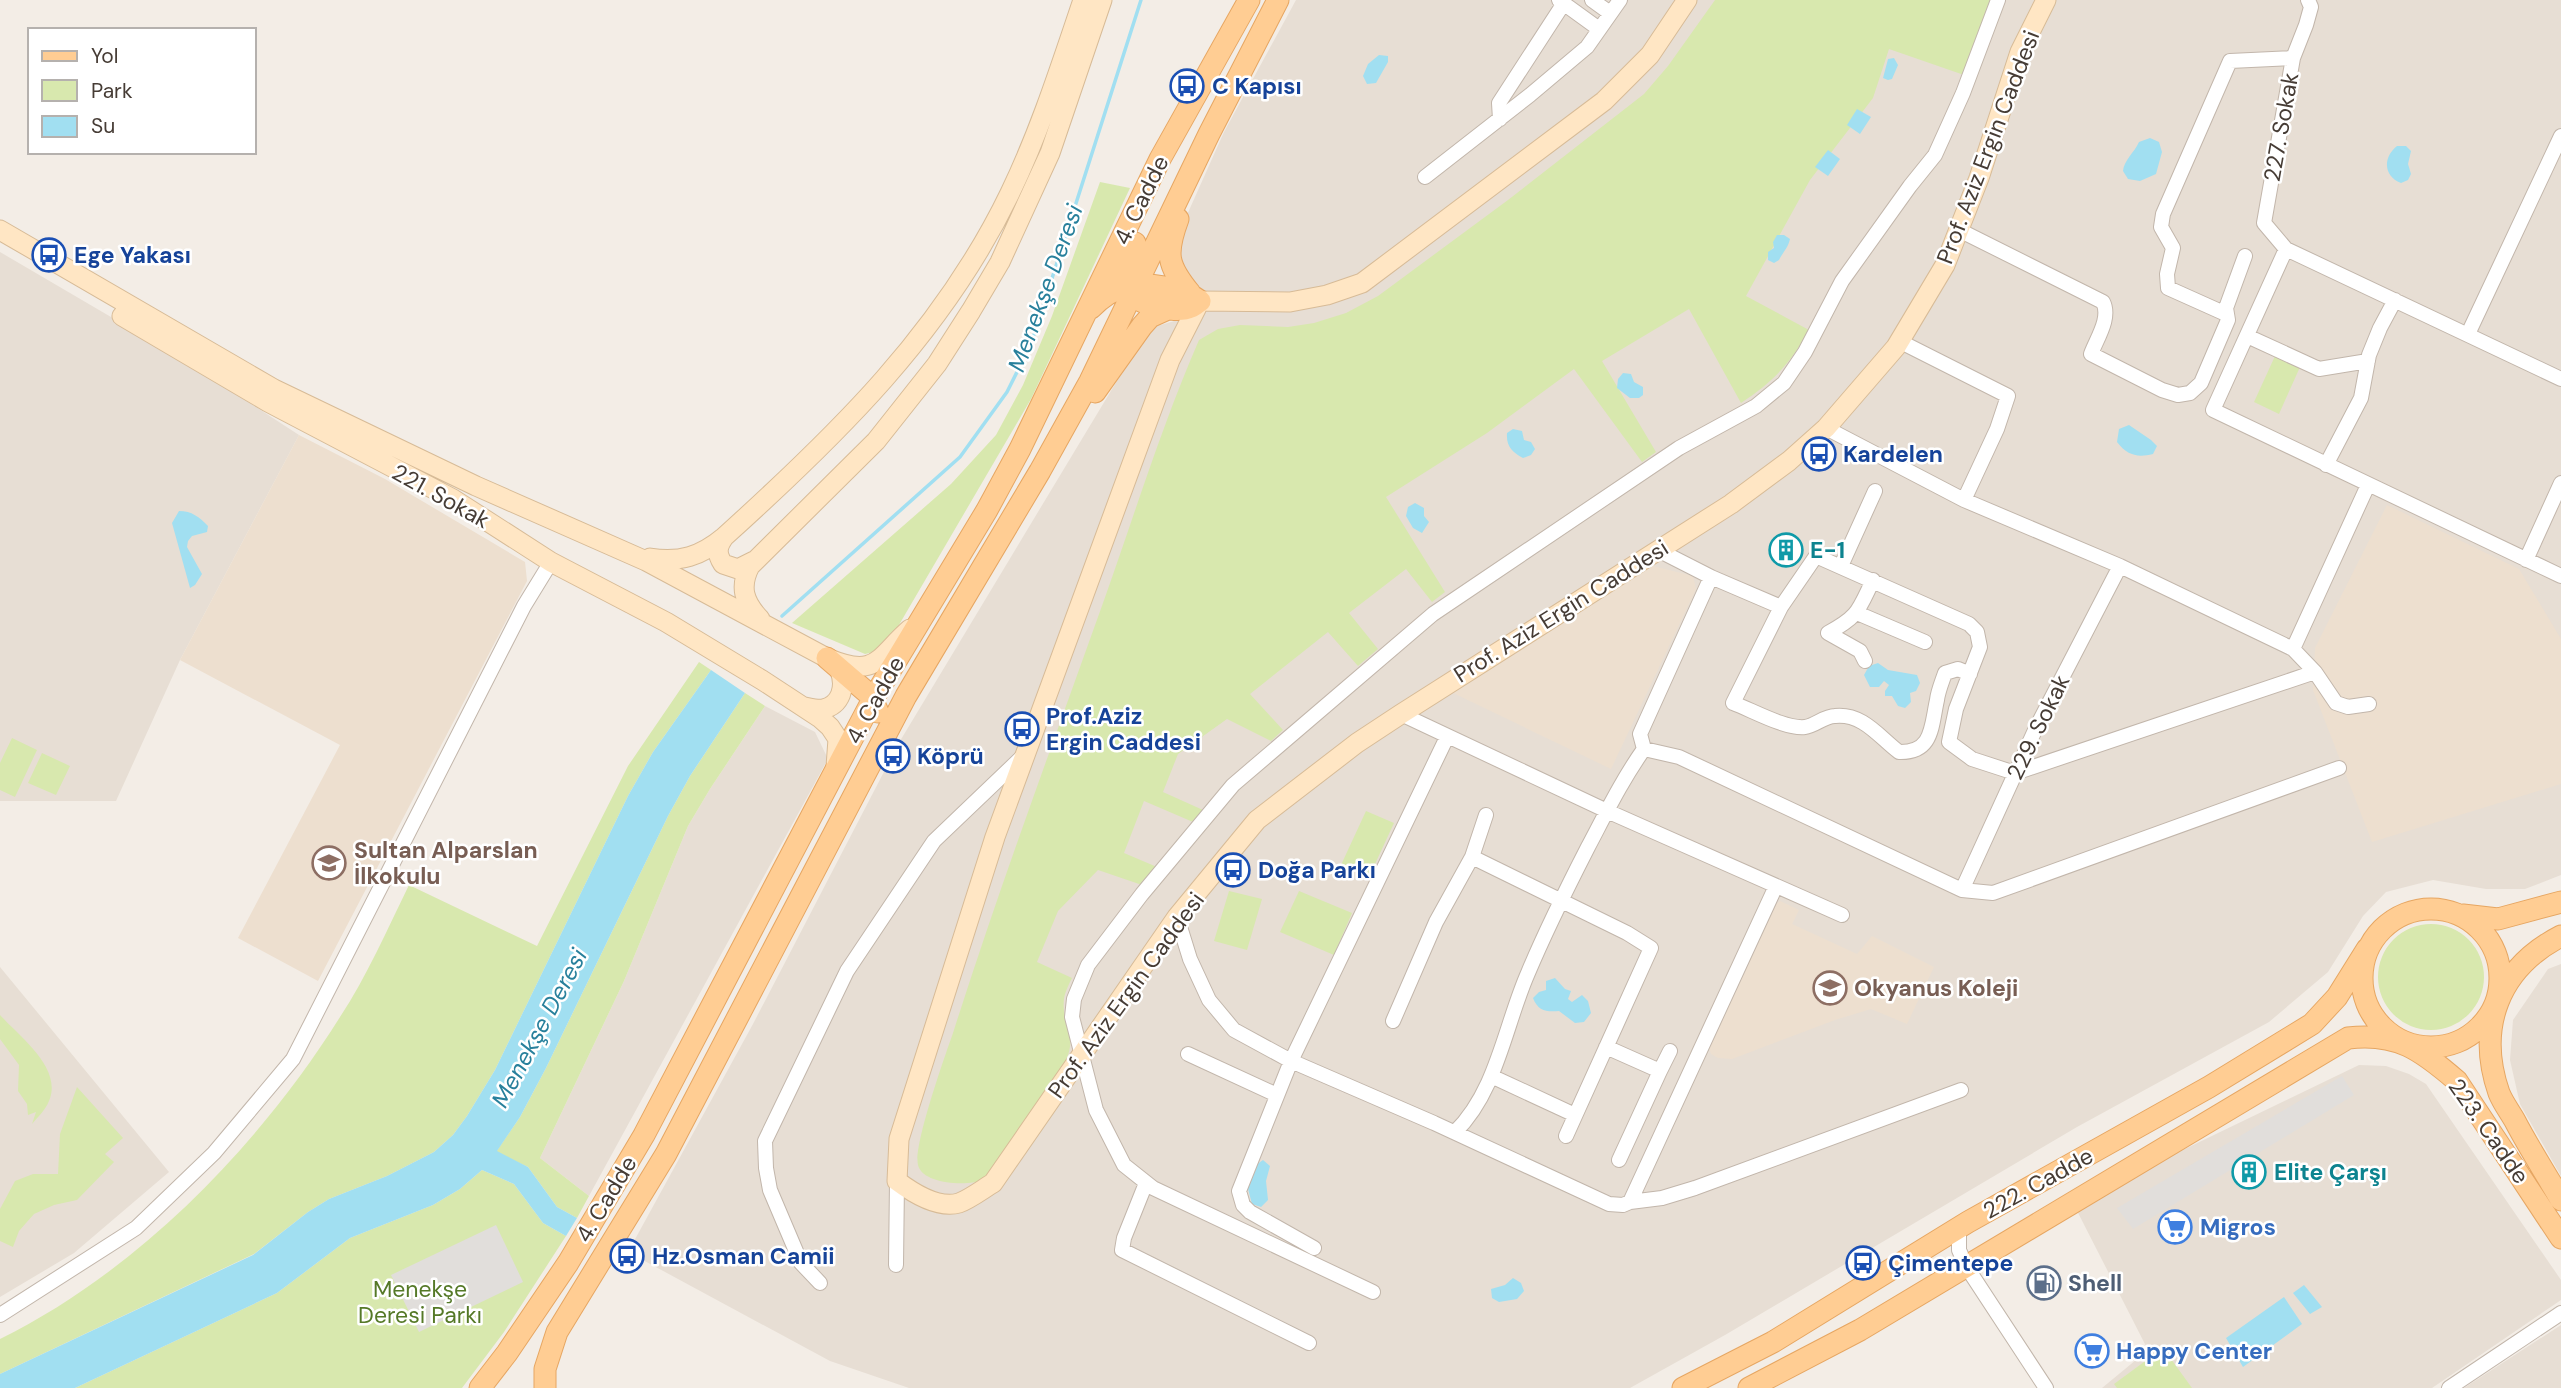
<svg xmlns="http://www.w3.org/2000/svg" width="2561" height="1388" font-family="'DM Sans',sans-serif">
<style>
.residential{fill:#e7ded4}
.education{fill:#eddfcf}
.green{fill:#d8e8ae}
.parking{fill:#e1dedb}
.water{fill:#a1dff1}
.lines{fill:none;stroke-linecap:round;stroke-linejoin:round}
.stream{stroke:#a1dff1;stroke-width:3.5}
.street-casing{stroke:#c2b6ab;stroke-width:16}
.secondary-casing{stroke:#d7bb97;stroke-width:21}
.primary-casing{stroke:#e6a662;stroke-width:23}
.street{stroke:#fff;stroke-width:14}
.secondary{stroke:#ffe6c4;stroke-width:19}
.primary{stroke:#ffcd93;stroke-width:21}
.labels{text-anchor:middle;dominant-baseline:central;stroke-width:5;stroke-linejoin:round;paint-order:stroke}
.transit-label{font-size:23px;font-weight:bold;fill:#164399;stroke:#fff;text-anchor:start}
.street-label{font-size:23px;fill:#463c35;stroke:#fff}
.culture-label{font-size:23px;font-weight:bold;fill:#0d838f;stroke:#fff;text-anchor:start}
.education-label{font-size:23px;font-weight:bold;fill:#785e54;stroke:#fff;text-anchor:start}
.shop-label{font-size:23px;font-weight:bold;fill:#366cbe;stroke:#fff;text-anchor:start}
.service-label{font-size:23px;font-weight:bold;fill:#4e5e75;stroke:#fff;text-anchor:start}
.park-label{font-size:23px;fill:#557927;stroke:#fff}
.water-label{font-size:24px;font-style:italic;fill:#28809c;stroke:#fff}
</style>
<rect width="100%" height="100%" fill="#f3ede6"/>
<path class="residential" d="M1296 0H2561V875L2525 889H2486L2433 880 2386 892 2363 916 2328 972 2269 1022 2077 1127 1725 1335 1630 1388H909L830 1361 628 1252 753 1024 900 741 1138 346 1157 326 1178 320 1195 289 1181 267 1178 235 1224 132Z
M0 252 181 358 299 435 180 660 116 801H0Z
M765 706 815 732 828 759 589 1196 540 1158 624 981 688 826 710 789Z
M2561 964V1176L2520 1104 2510 1060 2513 1020 2548 969Z
M0 967 169 1172 74 1253 0 1297Z
M2359 1065 2386 1066 2409 1074 2426 1084 2561 1280V1300L2432 1388H2102L2148 1350 2073 1203Z
M2561 1325V1388H2464Z"/>
<path class="education" d="M299 435 385 479 525 562 527 581 318 981 238 938 340 745 180 660Z
M2387 505 2519 569 2561 639V784L2372 842 2313 690 2315 648Z
M1649 565 1693 576 1696 589 1611 769 1451 692Z
M1780 901 1799 910 1792 924 1857 954 1872 936 1934 967 1907 1024 1871 1009 1835 1020 1732 1059 1718 1058 1711 1054 1709 1048 1712 1040 1773 907Z"/>
<path class="green" d="M1715 0H1992L1964 75 1889 49 1873 98 1810 180 1746 296 1809 330C1790 364 1773 382 1741 403L1689 309 1602 361 1656 452 1642 462 1574 369 1487 433 1386 497 1445 592 1432 602 1406 569 1349 613 1378 649 1358 666 1328 632 1250 694 1283 730 1271 741 1227 719 1178 754 1163 792 1203 810 1193 822 1144 801 1124 853 1157 867 1142 885 1098 870 1058 911 1037 962 1072 978C1069 984 1065 992 1064 999 1061 1024 1078 1034 1066 1060L984 1180C968 1186 923 1185 918 1165 913 1146 945 1056 953 1033 999 888 1052 746 1103 603 1134 516 1162 425 1199 340L1218 329 1240 325 1288 327 1314 323 1346 313 1378 296 1508 200 1644 94 1668 66Z
M1100 182 1130 188 1031 399 889 642 878 651 865 654 792 623 951 484 996 435 1023 385 1052 316Z
M2275 356 2300 367 2279 414 2254 402Z
M699 662 711 670 653 752 628 796 495 1070 467 1116 453 1135 434 1152 387 1176 329 1199 308 1212 254 1254 0 1374V1339C138 1271 259 1146 340 1017 367 976 387 930 409 885L537 946 628 766Z
M745 693 765 706 710 789 688 826 624 981 540 1158 589 1196 577 1218 557 1207 528 1167 496 1152 520 1117 546 1068 668 816 690 776Z
M12 738 37 750 15 797 0 790V763Z
M42 753 70 766 56 795 28 783Z
M1366 811 1394 823 1369 877 1341 865Z
M1229 891 1262 899 1247 950 1214 941Z
M1299 891 1352 913 1334 955 1280 932Z
M2378 977a53 53 0 1 1 106 0a53 53 0 1 1-106 0Z
M0 1015C20 1037 63 1068 49 1101 46 1109 38 1117 32 1124L36 1112 28 1115 27 1104 18 1091 19 1065 0 1039Z
M77 1087 123 1138 105 1154 114 1162 77 1200 54 1205 34 1214 19 1231 13 1247 0 1241V1209L15 1181 33 1174H58L60 1134Z
M482 1170 514 1184 543 1223 566 1236 504 1332 462 1388H75L277 1293 350 1238 433 1205 460 1189Z
M2163 1348 2192 1388H2117L2114 1384Z"/>
<path class="parking" d="M2342 1076 2354 1095 2133 1229 2117 1208Z
M496 1225 523 1282 419 1332 391 1275Z"/>
<path class="water" d="M1379 55 1388 56V62L1376 83 1367 84 1363 76 1368 64Z
M1894 58 1898 65 1892 79 1888 80 1883 78 1888 59Z
M1857 109 1871 117 1860 134 1847 125Z
M2150 138 2159 142 2162 152 2156 174 2140 181 2128 179 2123 171C2124 160 2134 153 2139 142Z
M2397 146H2406L2411 151 2408 164 2411 174 2408 180 2401 183C2383 176 2383 157 2397 146Z
M1828 150 1840 159 1828 176 1815 167Z
M1777 235H1784L1790 239C1788 248 1783 252 1779 260L1774 263 1768 260V252L1774 248 1773 242Z
M1623 373 1631 374 1634 382 1643 387V395L1639 398H1630L1617 388 1618 379Z
M2129 425 2151 440 2157 446 2153 454C2137 458 2127 455 2117 442L2119 429Z
M1513 429 1522 431 1524 440 1531 442 1535 449 1531 455 1523 458C1512 452 1506 446 1507 433Z
M1415 503 1424 508V516L1429 522 1422 533 1413 528 1406 516 1408 507Z
M179 511C192 511 199 517 208 526L207 532 192 536 188 541 187 547 202 574 195 585 190 588 172 523Z
M1878 663 1888 670 1917 675 1920 683 1916 691 1910 693 1911 702 1905 708 1898 706 1892 696H1885V691L1889 685 1884 681 1879 687H1870L1864 675 1869 666Z
M711 670 745 693 690 776 668 816 546 1068 520 1117 497 1151 528 1167 557 1207 577 1218 566 1236 543 1223 514 1184 482 1170 460 1189 433 1205 350 1238 277 1293 75 1388H0V1374L253 1255 308 1212 329 1199 387 1176 434 1152 453 1135 467 1116 495 1070 628 796 653 752Z
M1555 978 1565 989 1571 991 1568 999 1572 1002 1582 995 1588 1001 1591 1013 1584 1022 1575 1023 1559 1011C1546 1012 1538 1011 1533 998L1539 992 1546 990V981Z
M1263 1160 1270 1166 1266 1181 1268 1200 1261 1207 1252 1204 1246 1181 1256 1165Z
M1513 1278 1521 1283 1524 1291 1517 1299 1499 1302 1492 1298 1491 1289 1505 1285Z
M2304 1285 2322 1307 2310 1314 2293 1293Z
M2284 1297 2302 1324 2243 1367 2226 1338Z"/>
<g class="lines">
<path class="stream" d="M782 616 960 457 1007 392 1031 344 1141 0"/>
<defs>
<path id="street" d="M1559 0 1599 29
M1592 0 1610 13
M2308 0 2311 7 2306 25 2293 58 2264 223 2286 249 2561 379
M1500 119 1499 103 1564 3
M1425 177 1530 95 1587 47 1620 0
M1959 230 2103 302C2111 318 2097 338 2091 354L2162 390 2178 395 2190 393 2201 383 2228 320 2226 308 2245 256
M2286 249 2213 410 2561 576
M2226 314 2168 288 2167 274 2173 248 2161 227 2163 214 2230 61 2293 58
M2468 334 2561 136
M2247 336 2319 369 2368 361
M1899 341 2008 396 1997 429 1964 500
M1826 428 1964 500 2120 566 2293 649 2315 672 2336 703 2348 707 2369 704
M2326 465 2361 398 2369 355 2380 328 2395 300
M1658 550 1711 577 1781 607 1733 703C1752 710 1785 729 1805 727 1815 726 1824 716 1835 716 1863 713 1879 737 1899 752 1933 753 1931 727 1937 700 1938 691 1942 682 1945 673L1958 669 1970 674
M2526 560 2561 483
M1841 566 1875 491
M1781 607 1816 556 1969 624 1977 632 1980 647 1956 709 1949 742 1972 759 2015 773 2315 672
M1857 613 1925 642
M2293 649 2368 485
M1865 661 1860 651 1828 633C1859 616 1858 611 1873 580
M1401 714 1607 811 1842 915
M1644 749 1679 757 1962 890 1993 893 2339 768
M1472 857 1627 933 1651 948 1566 1136
M1962 890 2036 728 2120 566
M1177 917 1190 959 1209 1000 1234 1030 1291 1061 1434 1123 1609 1204 1623 1205 1630 1202 1776 886
M1393 1021 1436 922 1472 857 1486 815
M1606 1047 1660 1071 1619 1160
M1188 1054 1277 1095
M1660 1071 1670 1051
M1491 1076 1575 1115
M1455 1132C1497 1091 1505 1025 1528 973 1546 930 1567 888 1588 847 1606 813 1622 780 1644 749L1640 734 1711 577
M1146 1183 1124 1238 1122 1250 1309 1343
M1630 1202 1662 1198 1695 1188 1961 1090
M1959 1228V1250L1966 1266 2046 1388
M1314 1248 1250 1212 1243 1205 1239 1191 1291 1061 1447 737
M896 1265 897 1181
M820 1283 801 1263 770 1190 766 1168 765 1141 847 971 934 841 1023 756
M1373 1292 1153 1188 1124 1165 1096 1110 1072 1017 1074 999 1088 965 1142 894 1233 785 1433 614 1679 448 1756 406 1784 383 1805 352 1842 281 1910 186 1935 155 1963 93 1998 0
M0 1315 136 1228 214 1153 293 1059 524 606 551 562
M2449 1388 2561 1313"/>
<path id="secondary" d="M1687 0 1650 55 1604 101 1362 283 1327 295 1290 302 1200 301 1170 360 995 837 899 1139 897 1181C913 1193 938 1209 959 1203 970 1199 983 1189 993 1183L1177 917 1257 820 1357 743 1401 714 1731 504 1789 461 1826 428 1896 347 1945 265 1979 178 2020 52 2046 0
M0 230 274 389 476 486 646 561 827 658C877 679 877 658 910 629
M122 316 268 402 453 499 551 562 666 622 762 680 820 718 830 727 838 739 836 767
M724 537C717 547 716 553 723 564L738 569 754 561
M650 558C680 563 701 556 724 537 837 435 943 332 1010 193 1040 131 1061 65 1083 0
M760 619C744 602 739 587 750 566L876 441 937 364 971 311 1000 262 1050 153 1102 0
M805 707C810 708 818 710 823 709 841 705 846 687 840 671"/>
<path id="primary" d="M1178 219C1165 254 1167 265 1190 293
M1091 308C1101 298 1111 290 1124 287 1144 281 1183 288 1200 301 1197 303 1194 306 1191 307 1174 315 1129 303 1123 284 1118 271 1129 255 1135 243
M1095 392 1142 326 1150 317 1170 308
M827 658 870 695 878 712
M2362 978a69 69 0 1 1 138 0a69 69 0 1 1-138 0Z
M2463 915 2498 919 2561 902
M2561 936C2499 968 2476 1027 2499 1093 2503 1103 2510 1112 2515 1121 2529 1148 2546 1174 2561 1200
M480 1388 507 1353 568 1263 644 1135 873 699 987 510 1020 449 1160 159 1249 0
M545 1388V1369L557 1332 666 1154 906 696 1040 471 1090 381 1209 134 1278 0
M1683 1388 1773 1342 1968 1222 2209 1087 2312 1024 2337 997 2367 949
M1749 1388 1860 1330 2348 1038C2397 1032 2421 1050 2457 1081L2561 1238"/>
</defs>
<use href="#street" class="street-casing"/>
<use href="#secondary" class="secondary-casing"/>
<use href="#primary" class="primary-casing"/>
<use href="#street" class="street"/>
<use href="#secondary" class="secondary"/>
<use href="#primary" class="primary"/>
</g>
<defs>
<symbol id="bus-ring" viewBox="-11 -11 22 22"><circle r="9.5" fill="#fff" stroke="#1a4fb4" stroke-width="1.5"/><path d="M-5-6H5V4H4V6H2V4H-2V6H-4V4H-5ZM-3.5-4V0h7V-4ZM-3.5 1.2v1.5H-2V1.2ZM2 1.2v1.5H3.5V1.2Z" fill="#1a4fb4"/></symbol>
<symbol id="building-ring" viewBox="-11 -11 22 22"><circle r="9.5" fill="#fff" stroke="#0f9aa8" stroke-width="1.5"/><path d="M-4-6H4V6H1V3H-1V6H-4ZM-2.5-4.3h1.7v1.8h-1.7ZM.8-4.3h1.7v1.8H.8ZM-2.5-1h1.7V.8h-1.7ZM.8-1h1.7V.8H.8Z" fill="#0f9aa8"/></symbol>
<symbol id="school-ring" viewBox="-11 -11 22 22"><circle r="9.5" fill="#fff" stroke="#8d6e63" stroke-width="1.5"/><path d="M0-5L7-2L0 1L-7-2ZM-4 1L0 2.5L4 1V4Q0 6-4 4Z" fill="#8d6e63"/></symbol>
<symbol id="supermarket-ring" viewBox="-11 -11 22 22"><circle r="9.5" fill="#fff" stroke="#3f7fe0" stroke-width="1.5"/><path d="M-6-5.5h2.5l.6 2H6L4.5 2H-2.5L-4.4-4H-6ZM-1.5 3.2a1.3 1.3 0 1 0 .1 0ZM3 3.2a1.3 1.3 0 1 0 .1 0Z" fill="#3f7fe0"/></symbol>
<symbol id="fuel-ring" viewBox="-11 -11 22 22"><circle r="9.5" fill="#fff" stroke="#5c6f8a" stroke-width="1.5"/><path d="M-5.5-6h7V0h2V4h1.3V-2.5L3-4.5l.8-.8L6-3V5H2.5V1h-1V6h-7ZM-4.2-4.7v3.2H.2V-4.7Z" fill="#5c6f8a"/></symbol>
</defs>
<g fill-rule="evenodd">
<use href="#bus-ring" x="1168" y="67" width="38" height="38"/>
<use href="#bus-ring" x="30" y="236" width="38" height="38"/>
<use href="#bus-ring" x="1800" y="435" width="38" height="38"/>
<use href="#building-ring" x="1767" y="531" width="38" height="38"/>
<use href="#bus-ring" x="1003" y="710" width="38" height="38"/>
<use href="#bus-ring" x="874" y="737" width="38" height="38"/>
<use href="#school-ring" x="310" y="844" width="38" height="38"/>
<use href="#bus-ring" x="1214" y="851" width="38" height="38"/>
<use href="#school-ring" x="1811" y="969" width="38" height="38"/>
<use href="#building-ring" x="2230" y="1153" width="38" height="38"/>
<use href="#supermarket-ring" x="2156" y="1208" width="38" height="38"/>
<use href="#bus-ring" x="608" y="1237" width="38" height="38"/>
<use href="#bus-ring" x="1844" y="1244" width="38" height="38"/>
<use href="#fuel-ring" x="2025" y="1264" width="38" height="38"/>
<use href="#supermarket-ring" x="2073" y="1332" width="38" height="38"/>
</g>
<g class="labels">
<g class="transit-label">
<text x="1212" y="86">C Kapısı</text>
<text x="74" y="255">Ege Yakası</text>
<text x="1843" y="454">Kardelen</text>
<text x="1046" y="716">Prof.Aziz<tspan x="1046" dy="26">Ergin Caddesi</tspan></text>
<text x="917" y="756">Köprü</text>
<text x="1258" y="870">Doğa Parkı</text>
<text x="652" y="1256">Hz.Osman Camii</text>
<text x="1888" y="1263">Çimentepe</text>
</g>
<g class="street-label">
<text transform="translate(2281 127) rotate(-80)">227. Sokak</text>
<text transform="translate(1988 147) rotate(-69)">Prof. Aziz Ergin Caddesi</text>
<text transform="translate(1141 200) rotate(-64)">4. Cadde</text>
<text transform="translate(441 496) rotate(29)">221. Sokak</text>
<text transform="translate(1561 611) rotate(-32)">Prof. Aziz Ergin Caddesi</text>
<text transform="translate(875 700) rotate(-61)">4. Cadde</text>
<text transform="translate(2038 727) rotate(-64)">229. Sokak</text>
<text transform="translate(1126 995) rotate(-54)">Prof. Aziz Ergin Caddesi</text>
<text transform="translate(2489 1131) rotate(55)">223. Cadde</text>
<text transform="translate(2038 1183) rotate(-29)">222. Cadde</text>
<text transform="translate(606 1199) rotate(-59)">4. Cadde</text>
</g>
<g class="culture-label">
<text x="1810" y="550">E-1</text>
<text x="2274" y="1172">Elite Çarşı</text>
</g>
<g class="education-label">
<text x="354" y="850">Sultan Alparslan<tspan x="354" dy="26">İlkokulu</tspan></text>
<text x="1854" y="988">Okyanus Koleji</text>
</g>
<g class="shop-label">
<text x="2200" y="1227">Migros</text>
<text x="2116" y="1351">Happy Center</text>
</g>
<g class="service-label">
<text x="2068" y="1283">Shell</text>
</g>
<g class="park-label">
<text x="420" y="1289">Menekşe<tspan x="420" dy="26">Deresi Parkı</tspan></text>
</g>
<g class="water-label">
<text transform="translate(1045 288) rotate(-70)">Menekşe Deresi</text>
<text transform="translate(539 1028) rotate(-62)">Menekşe Deresi</text>
</g>
</g>
<rect x="28" y="28" width="228" height="126" fill="#ffffff" stroke="#b5b1ae" stroke-width="2"/>
<rect x="42" y="51" width="35" height="10" fill="#ffcd93" stroke="#b5b1ae" stroke-width="2"/>
<text x="91" y="63" font-size="21" fill="#463c35">Yol</text>
<rect x="42" y="80" width="35" height="21" fill="#d8e8ae" stroke="#b5b1ae" stroke-width="2"/>
<text x="91" y="98" font-size="21" fill="#463c35">Park</text>
<rect x="42" y="116" width="35" height="21" fill="#a1dff1" stroke="#b5b1ae" stroke-width="2"/>
<text x="91" y="133" font-size="21" fill="#463c35">Su</text>
</svg>
